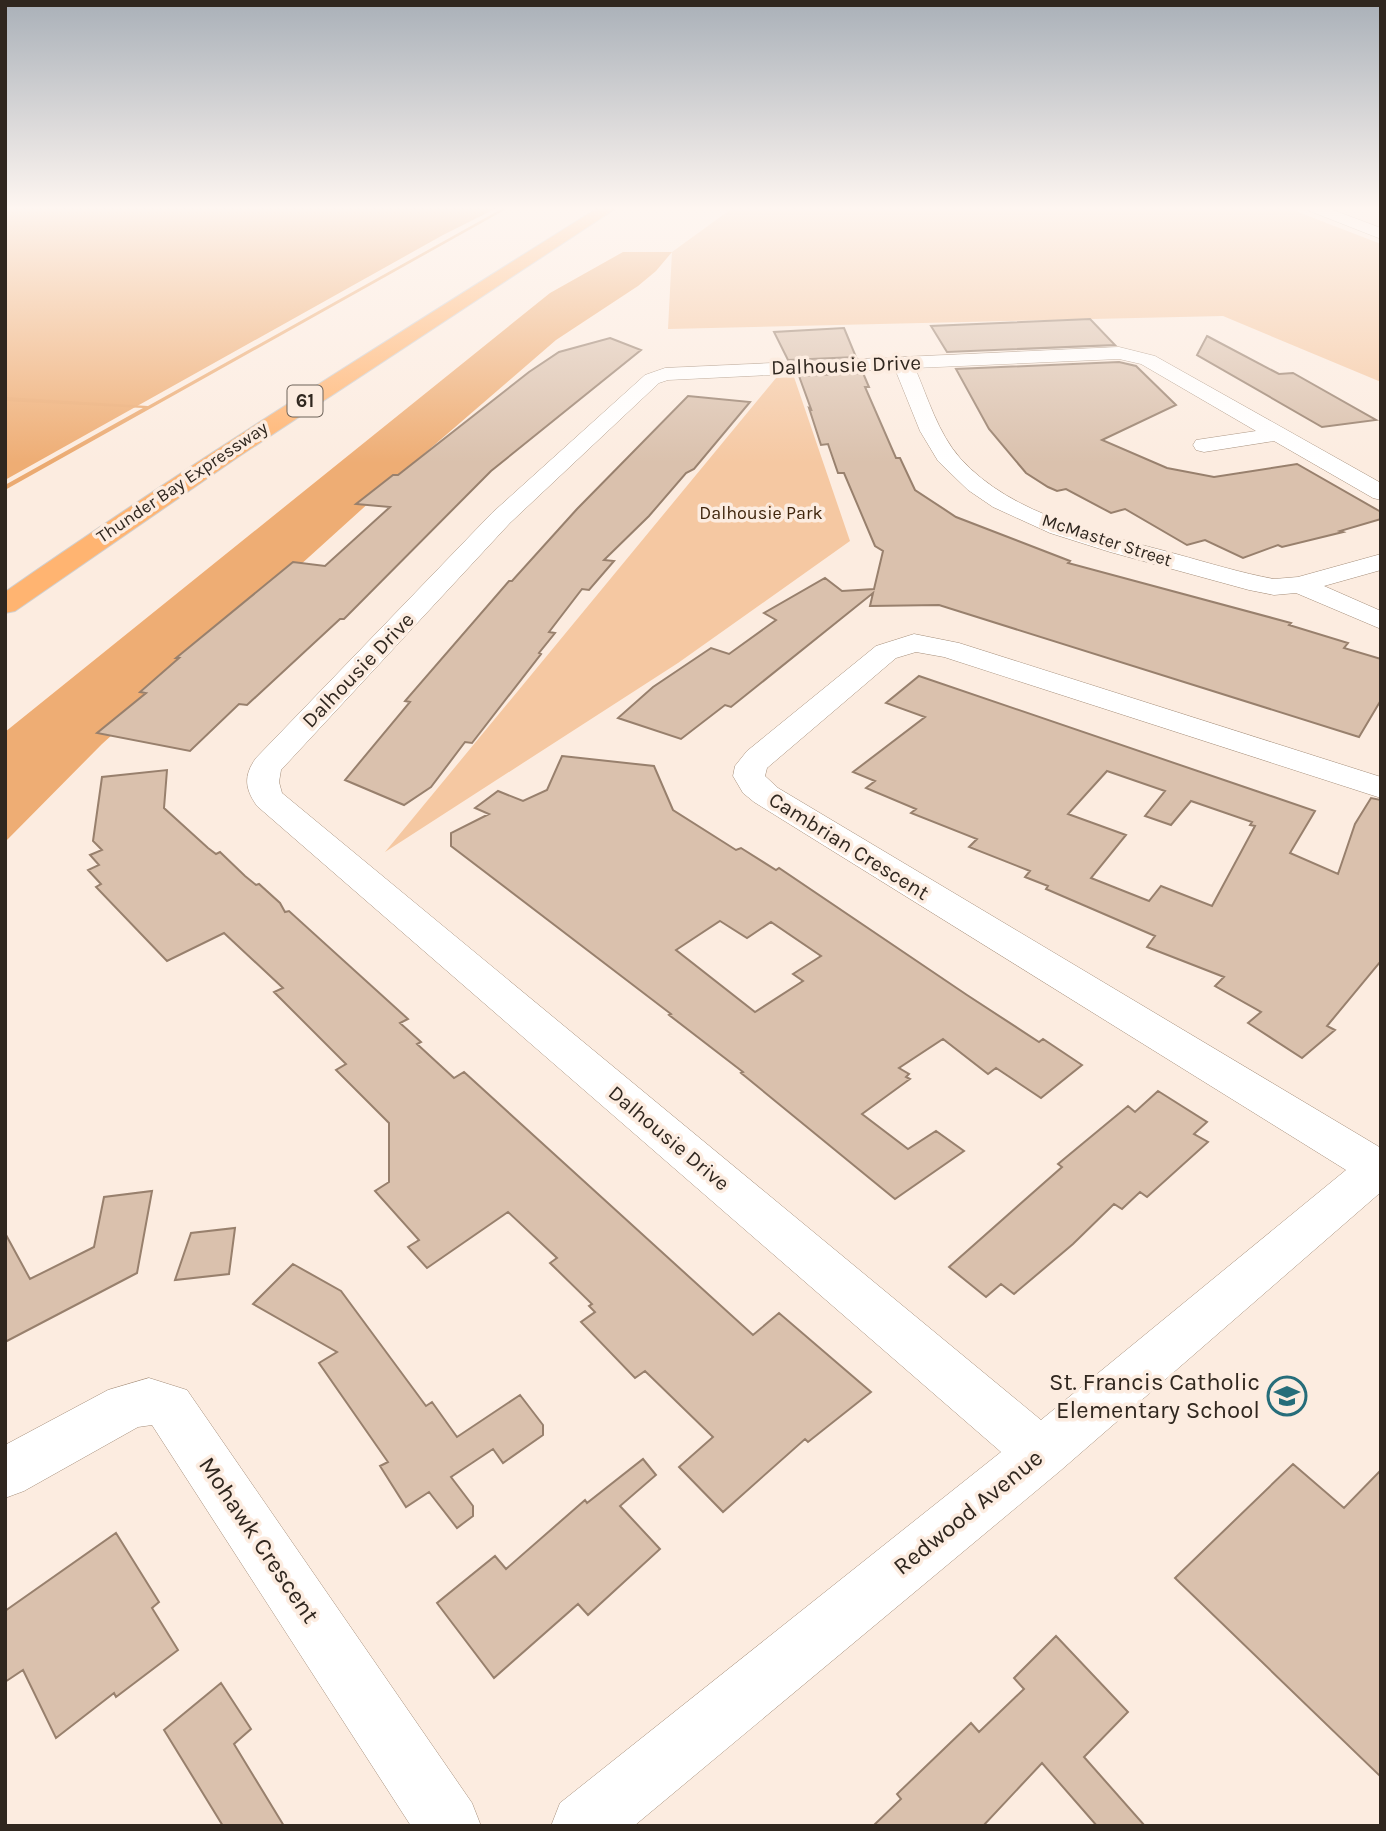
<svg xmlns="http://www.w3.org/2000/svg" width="1386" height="1831" font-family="Karla,sans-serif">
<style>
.green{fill:#f5c8a2}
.forest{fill:#eead74}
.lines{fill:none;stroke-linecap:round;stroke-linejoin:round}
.stream{fill:#ebaa71;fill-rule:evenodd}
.building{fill:#dac1ad;stroke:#98806d;stroke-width:2;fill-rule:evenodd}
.minor-casing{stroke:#a58e7a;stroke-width:1}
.highway-casing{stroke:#d1cfce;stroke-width:2}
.minor{fill:#fff;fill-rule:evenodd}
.highway{fill:#ffb471;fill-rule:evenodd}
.labels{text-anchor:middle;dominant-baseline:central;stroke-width:7;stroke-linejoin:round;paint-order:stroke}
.far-street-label{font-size:18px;fill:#30271f;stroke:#fcece0}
.far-park-label{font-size:18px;fill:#40260d;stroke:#fcece0}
.shield{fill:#fcece0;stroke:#6d6259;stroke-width:2}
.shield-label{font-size:19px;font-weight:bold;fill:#30271f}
.street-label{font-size:21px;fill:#30271f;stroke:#fcece0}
.near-poi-label{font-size:24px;fill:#30271f;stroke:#fcece0;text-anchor:end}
.near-street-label{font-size:24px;fill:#30271f;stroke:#fcece0}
</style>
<rect width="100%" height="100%" fill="#fcece0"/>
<path class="green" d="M734 207H1285L1381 244V382L1223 316 668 329 672 252Z
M794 377 850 541 678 663 385 852 776 378Z"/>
<path class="forest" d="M5 207H499L443 235 5 480Z
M623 252H672L656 271 638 286 556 340 403 472 102 744 5 842V732L550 293Z"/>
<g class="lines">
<path class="stream" d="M505 207H510L5 490V485L143 408 5 401V397L148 406Z"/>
</g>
<path class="building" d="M1090 319 1115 345 947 352 931 326Z
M844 328 856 357 788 360 774 332Z
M1207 336 1279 374 1293 373 1376 420 1322 427 1197 355Z
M610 338 641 350 491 471 344 619H340L247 705 239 704 190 751 97 733 146 693 140 692 179 658H176L293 562 325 566 390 507 356 504 393 475H398L529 372 559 352Z
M1119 362 1136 366 1176 405 1102 440 1167 468 1214 477 1297 464 1381 512V519L1340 531 1343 532 1282 547 1278 545 1243 558 1205 540 1187 545 1125 509 1111 513 1066 489 1057 491 1048 487 1026 473 989 429 956 369Z
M863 373 869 387H865L896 458H900L915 490 956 517 1070 561 1068 563 1291 623 1289 625 1348 643 1344 648 1381 659V700L1359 737 939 605 870 606 873 593 731 707 725 705 681 739 618 718 653 687 711 648 729 654 776 620 764 613 825 578 842 591 874 589 883 551 875 546 844 473H838L828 444 821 445 809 408 811 409 799 376Z
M688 396 750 402 694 469 686 473 649 516 604 560 614 561 589 590 582 589 549 632 555 633 539 653 541 654 472 743 465 742 431 787 404 805 345 780 410 702 405 701 509 581H512L577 509Z
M919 676 1315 811 1290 853 1338 874 1355 824 1371 798 1381 800V961L1327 1026 1335 1030 1302 1058 1248 1023 1261 1012 1215 986 1224 977 1147 947 1155 936 1046 889 1048 886 1025 877 1030 871 969 847 977 839 911 813 916 809 866 788 875 781 853 772 925 717 886 703ZM1107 771 1165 791 1145 816 1171 825 1191 801 1252 822 1250 825 1255 826 1212 906 1161 886 1149 901 1091 878 1126 835 1068 814Z
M562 756 654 766 673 810 736 850 741 848 776 870 779 868 967 995 1039 1042 1043 1039 1082 1065 1041 1098 996 1068 988 1074 943 1039 899 1068 909 1074 906 1077 910 1079 862 1114 908 1149 936 1131 964 1151 895 1199 741 1073 743 1072 669 1015 671 1014 451 846V833L489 814 475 808 498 791 523 801 547 790ZM720 921 747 938 771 922 821 956 793 974 803 981 755 1012 676 950Z
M167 770 164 808 208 848 216 854 220 852 245 876 256 885 259 884 280 903 285 912 289 911 408 1019 400 1023 421 1042 417 1044 454 1078 464 1072 753 1335 779 1313 871 1392 808 1442 805 1439 723 1512 679 1467 713 1437 645 1371 635 1378 581 1322 595 1312 589 1306 592 1304 550 1263 557 1258 508 1212 427 1268 408 1247 419 1240 375 1191 389 1182V1123L336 1070 346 1064 274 992 283 988 224 933 167 961 96 887 101 884 88 870 99 865 90 855 102 850 93 841 102 777Z
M1158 1091 1207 1122 1194 1134 1208 1142 1147 1197 1140 1192 1122 1209 1114 1204 1073 1244 1014 1294 1001 1284 986 1297 949 1267 1062 1167 1058 1164 1128 1106 1135 1112Z
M152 1191 137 1273 5 1342V1233L30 1279 94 1247 104 1197Z
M235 1228 229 1274 175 1280 191 1233Z
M293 1264 341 1291 426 1406 432 1402 457 1437 520 1395 543 1425V1435L503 1463 493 1449 451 1477 473 1506V1516L457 1528 429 1492 406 1507 380 1466 388 1462 319 1363 337 1352 253 1304Z
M643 1459 656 1475 620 1506 660 1549 588 1615 578 1604 494 1678 437 1603 495 1556 506 1569 585 1500 587 1503Z
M1293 1464 1344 1508 1381 1470V1777L1175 1578Z
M116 1533 159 1602 152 1608 178 1650 116 1697 114 1693 56 1738 23 1670 5 1682V1611Z
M1056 1636 1128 1712 1084 1757 1145 1826H1097L1042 1763 983 1826H873L901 1799 897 1794 971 1723 979 1732 1024 1689 1014 1678Z
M221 1683 251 1729 234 1744 284 1826H223L164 1730Z"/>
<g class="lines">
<defs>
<path id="minor" d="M1305 207H1325L1381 228V239L1307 210Z
M1119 347 1155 356 1381 483V500L1373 498 1274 441 1204 452 1196 450 1193 445 1196 440 1256 431 1141 364 1119 359 915 368C928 398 938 433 960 458 1013 517 1103 534 1176 554 1209 563 1241 573 1274 579L1298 577 1381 554V570L1324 586 1381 611V629L1296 593 1274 595 1249 590 1110 552 1050 533 993 507 968 490 938 461 920 431 895 369 668 380 659 383 510 523 281 770 279 782 282 793 1041 1420 1346 1170 754 802 743 793 733 776 735 766 747 751 876 646 914 634 959 643 1381 777V798L944 657 916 652 896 658 767 768 765 776 778 788 1381 1148V1192L1060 1471 634 1826H551L560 1803 1001 1452 257 806C245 789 243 776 256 758L492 513 645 375 665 368Z
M149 1378 187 1390 472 1803 481 1826H411L152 1425 138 1427 24 1491 5 1498V1445L108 1390Z"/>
<path id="highway" d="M599 207H618L238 457 15 611 5 613V592C199 457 400 333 599 207Z"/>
</defs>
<use href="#minor" class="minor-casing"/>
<use href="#highway" class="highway-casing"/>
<use href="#minor" class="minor"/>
<use href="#highway" class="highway"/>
</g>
<linearGradient id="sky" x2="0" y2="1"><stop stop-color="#a9b0b8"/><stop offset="0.45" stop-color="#fef6f1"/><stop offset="1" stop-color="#fef6f1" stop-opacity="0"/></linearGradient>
<rect width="1386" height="463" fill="url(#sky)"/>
<defs>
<symbol id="school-ring" viewBox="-11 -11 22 22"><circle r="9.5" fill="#fcece0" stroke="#266d7a" stroke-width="1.5"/><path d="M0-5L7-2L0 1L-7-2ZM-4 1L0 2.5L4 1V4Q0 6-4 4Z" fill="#266d7a"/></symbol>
</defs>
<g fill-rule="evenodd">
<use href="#school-ring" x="1265" y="1374" width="44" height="44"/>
</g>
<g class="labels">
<g class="far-street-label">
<text transform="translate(182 482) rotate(-34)">Thunder Bay Expressway</text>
<text transform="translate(1107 540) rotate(18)">McMaster Street</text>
</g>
<g class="far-park-label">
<text x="761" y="513">Dalhousie Park</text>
</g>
<rect class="shield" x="287.5" y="385.5" width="35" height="31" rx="5"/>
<g class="shield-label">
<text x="305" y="401">61</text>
</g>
<g class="street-label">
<text transform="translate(846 365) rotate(-2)">Dalhousie Drive</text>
<text transform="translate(358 670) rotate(-46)">Dalhousie Drive</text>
<text transform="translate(849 846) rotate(32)">Cambrian Crescent</text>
<text transform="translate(669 1138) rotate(40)">Dalhousie Drive</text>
</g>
<g class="near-poi-label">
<text x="1260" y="1382">St. Francis Catholic<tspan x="1260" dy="28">Elementary School</tspan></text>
</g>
<g class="near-street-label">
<text transform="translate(968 1512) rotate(-39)">Redwood Avenue</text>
<text transform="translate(259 1540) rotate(56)">Mohawk Crescent</text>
</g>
</g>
<rect width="1386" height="1831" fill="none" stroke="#30271f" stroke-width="14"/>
</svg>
